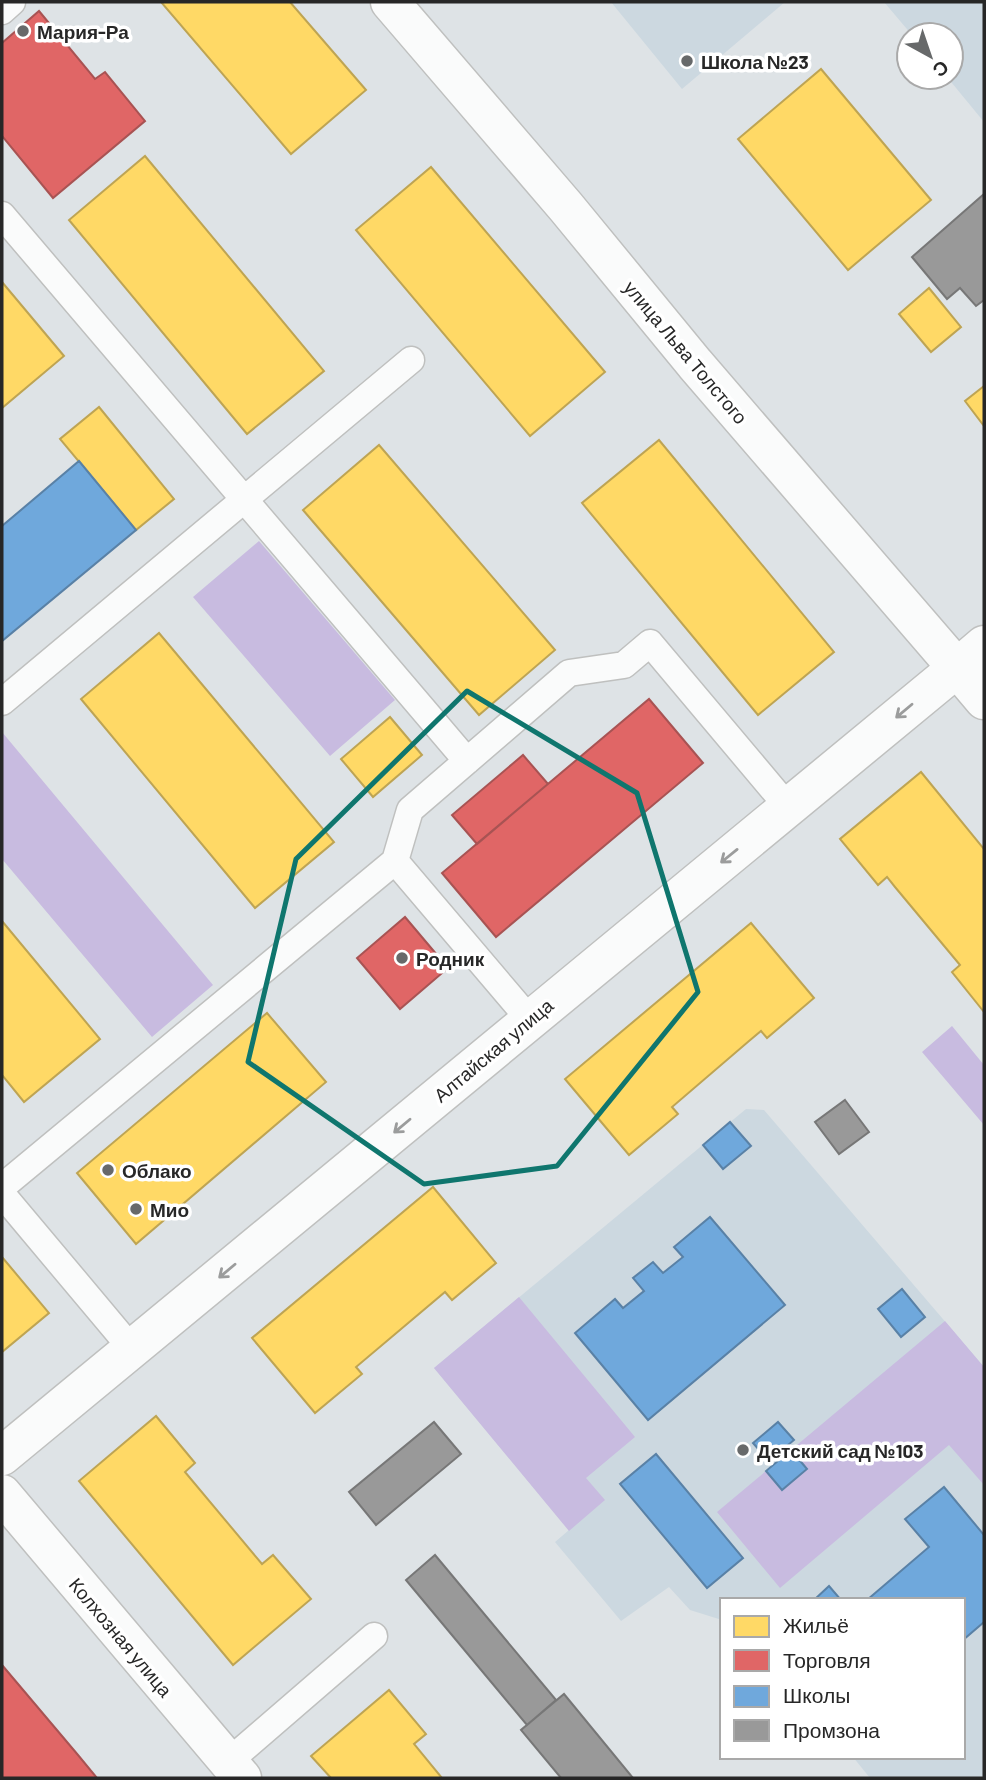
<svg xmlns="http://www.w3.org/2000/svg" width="986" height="1780" font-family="Barlow,sans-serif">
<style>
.education{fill:#ccd8e0}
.green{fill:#c8bbe0}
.homes{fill:#ffd966;stroke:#bea453;stroke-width:2}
.shops{fill:#e06666;stroke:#a85353;stroke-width:2}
.schools{fill:#6fa8dc;stroke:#5981a6;stroke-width:2}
.industry{fill:#999;stroke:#777;stroke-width:2}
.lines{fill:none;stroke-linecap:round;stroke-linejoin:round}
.service-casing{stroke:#bfc0bf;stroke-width:29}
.minor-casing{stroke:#bfc0bf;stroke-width:41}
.tertiary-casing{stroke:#bfc0bf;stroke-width:41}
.secondary-casing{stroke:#bfc0bf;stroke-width:41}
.service{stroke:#fafbfb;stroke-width:26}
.minor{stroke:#fafbfb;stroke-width:38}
.tertiary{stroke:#fafbfb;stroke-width:38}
.secondary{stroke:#fafbfb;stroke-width:38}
.oneway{stroke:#9b9c9c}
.marked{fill:none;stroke:#0f766e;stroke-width:5;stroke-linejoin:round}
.poi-dot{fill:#67696a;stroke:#fff;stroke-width:2.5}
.labels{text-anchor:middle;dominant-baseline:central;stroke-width:7;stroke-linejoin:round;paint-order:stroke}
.poi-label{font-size:19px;font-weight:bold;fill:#272727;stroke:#fff;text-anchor:start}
.street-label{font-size:19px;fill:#272727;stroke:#fff}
</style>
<rect width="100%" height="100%" fill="#dee3e6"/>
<path class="education" d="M611 2H785L682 89Z
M884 2H984V122L947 77H951V35H912Z
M746 1109 764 1110 984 1367V1775L980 1778H870L853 1757H963V1600H722V1620L690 1610 669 1587 621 1621 555 1542 569 1530 434 1368Z"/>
<path class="green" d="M259 541 395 700 330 756 193 597Z
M2 732 213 985 152 1037 2 859Z
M952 1026 984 1065V1125L922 1052Z
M519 1297 635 1437 586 1478 605 1500 569 1531 434 1368Z
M945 1321 984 1367V1485L949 1445 780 1588 717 1512Z"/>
<path class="homes" d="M161 2H290L366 90 291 154Z
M821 69 931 200 848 270 738 139Z
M145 156 324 371 247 434 69 220Z
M431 167 605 372 530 436 356 230Z
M2 282 64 356 2 408Z
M929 288 961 327 931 352 899 314Z
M984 386V426L965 401Z
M99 407 174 499 136 530 60 439Z
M659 440 834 652 758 715 582 503Z
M379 445 555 650 479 715 303 510Z
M159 633 334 842 255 908 81 699Z
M390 717 422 755 373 797 341 759Z
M921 772 984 849V1012L952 972 960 965 895 887 887 877 878 885 840 839Z
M2 921 100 1039 24 1102 2 1075Z
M751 923 814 998 767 1038 761 1031 749 1041 672 1107 678 1114 629 1155 565 1079Z
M267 1013 326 1082 136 1244 77 1173Z
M433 1187 496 1263 452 1300 445 1292 356 1367 362 1374 315 1413 252 1338Z
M2 1257 49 1313 2 1352Z
M156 1416 195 1463 185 1472 262 1564 273 1555 311 1599 233 1665 79 1481Z
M389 1690 426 1734 414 1744 442 1778H331L311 1756Z"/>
<path class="shops" d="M39 11 95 79 105 72 145 121 53 198 2 136V43Z
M649 699 703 763 496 937 442 873Z
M523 755 548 784 477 844 452 815Z
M405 917 448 968 400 1009 357 958Z
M2 1665 78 1755 97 1778H2Z"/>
<path class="schools" d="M79 461 136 530 2 641V526Z
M730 1122 751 1146 723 1169 703 1145Z
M710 1217 785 1305 648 1420 575 1333 615 1299 623 1308 644 1291 633 1278 653 1262 663 1273 683 1257 674 1247Z
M902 1289 925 1317 901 1337 878 1309Z
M778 1422 794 1440 769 1461 753 1443Z
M791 1450 807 1469 782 1490 766 1471Z
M656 1454 743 1558 707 1588 620 1484Z
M944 1487 984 1535V1622L963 1640V1600H867L929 1547 905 1519Z
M829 1586 841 1600H814Z"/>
<path class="industry" d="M984 194V300L976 306 960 288 947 299 912 257Z
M845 1100 869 1132 839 1154 815 1122Z
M434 1422 461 1454 376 1525 349 1492Z
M435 1555 556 1700 527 1725 406 1580Z
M564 1694 633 1778H561L521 1730Z"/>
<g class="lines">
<defs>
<path id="service" d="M2 11 12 2
M2 215 467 761
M2 702 411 360
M395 861 530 1020
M2 1187 395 861 410 810 569 673 624 665 650 643 788 807
M2 1194 132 1349
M228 1762 374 1636"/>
<path id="minor" d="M2 1494 242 1778"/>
<path id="tertiary" d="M390 2 566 207 695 364 957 668 984 645"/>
<path id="secondary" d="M2 1456 957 668 984 700"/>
</defs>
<use href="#service" class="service-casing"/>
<use href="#minor" class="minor-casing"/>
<use href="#tertiary" class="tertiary-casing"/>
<use href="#secondary" class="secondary-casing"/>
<use href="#service" class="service"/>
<use href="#minor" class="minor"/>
<use href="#tertiary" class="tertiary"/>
<use href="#secondary" class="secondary"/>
</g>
<defs><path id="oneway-shaft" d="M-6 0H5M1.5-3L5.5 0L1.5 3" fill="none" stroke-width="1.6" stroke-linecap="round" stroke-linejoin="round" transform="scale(1.75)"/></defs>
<g class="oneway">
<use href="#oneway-shaft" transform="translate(904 711) rotate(140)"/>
<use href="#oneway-shaft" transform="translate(729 856) rotate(141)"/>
<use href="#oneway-shaft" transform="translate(402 1126) rotate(140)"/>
<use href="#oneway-shaft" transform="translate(227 1271) rotate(140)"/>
</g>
<path class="marked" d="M467 691 637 793 698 992 557 1166 424 1184 248 1062 296 859Z"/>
<g class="poi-dot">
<circle cx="23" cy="31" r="7"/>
<circle cx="687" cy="61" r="7"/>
<circle cx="402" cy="958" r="7"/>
<circle cx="108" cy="1170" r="7"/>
<circle cx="136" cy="1209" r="7"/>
<circle cx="743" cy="1450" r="7"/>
</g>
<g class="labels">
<g class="poi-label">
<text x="37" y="31">Мария-Ра</text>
<text x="701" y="61">Школа №23</text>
<text x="416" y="958">Родник</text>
<text x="122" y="1170">Облако</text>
<text x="150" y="1209">Мио</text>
<text x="757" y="1450">Детский сад №103</text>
</g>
<g class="street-label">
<text transform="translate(686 352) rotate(50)">улица Льва Толстого</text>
<text transform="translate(493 1050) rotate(-40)">Алтайская улица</text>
<text transform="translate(121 1637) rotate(50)">Колхозная улица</text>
</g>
</g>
<rect width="986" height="1780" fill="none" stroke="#272727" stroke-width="7"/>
<rect x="720" y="1598" width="245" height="161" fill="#ffffff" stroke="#a9a9a9" stroke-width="2"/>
<rect x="734" y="1616" width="35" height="21" fill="#ffd966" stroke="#a9a9a9" stroke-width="2"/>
<text x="783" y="1633" font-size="21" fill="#272727">Жильё</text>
<rect x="734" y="1650" width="35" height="21" fill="#e06666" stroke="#a9a9a9" stroke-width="2"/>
<text x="783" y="1668" font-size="21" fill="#272727">Торговля</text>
<rect x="734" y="1686" width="35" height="21" fill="#6fa8dc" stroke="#a9a9a9" stroke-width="2"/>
<text x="783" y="1703" font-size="21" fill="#272727">Школы</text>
<rect x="734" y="1720" width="35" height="21" fill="#999999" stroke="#a9a9a9" stroke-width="2"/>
<text x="783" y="1738" font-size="21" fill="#272727">Промзона</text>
<g transform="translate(930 56) rotate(140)"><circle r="33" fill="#ffffff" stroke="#a9a9a9" stroke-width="2"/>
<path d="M0-5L12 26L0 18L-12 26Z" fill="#67696a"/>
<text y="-10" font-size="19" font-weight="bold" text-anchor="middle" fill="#272727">С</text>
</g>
</svg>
